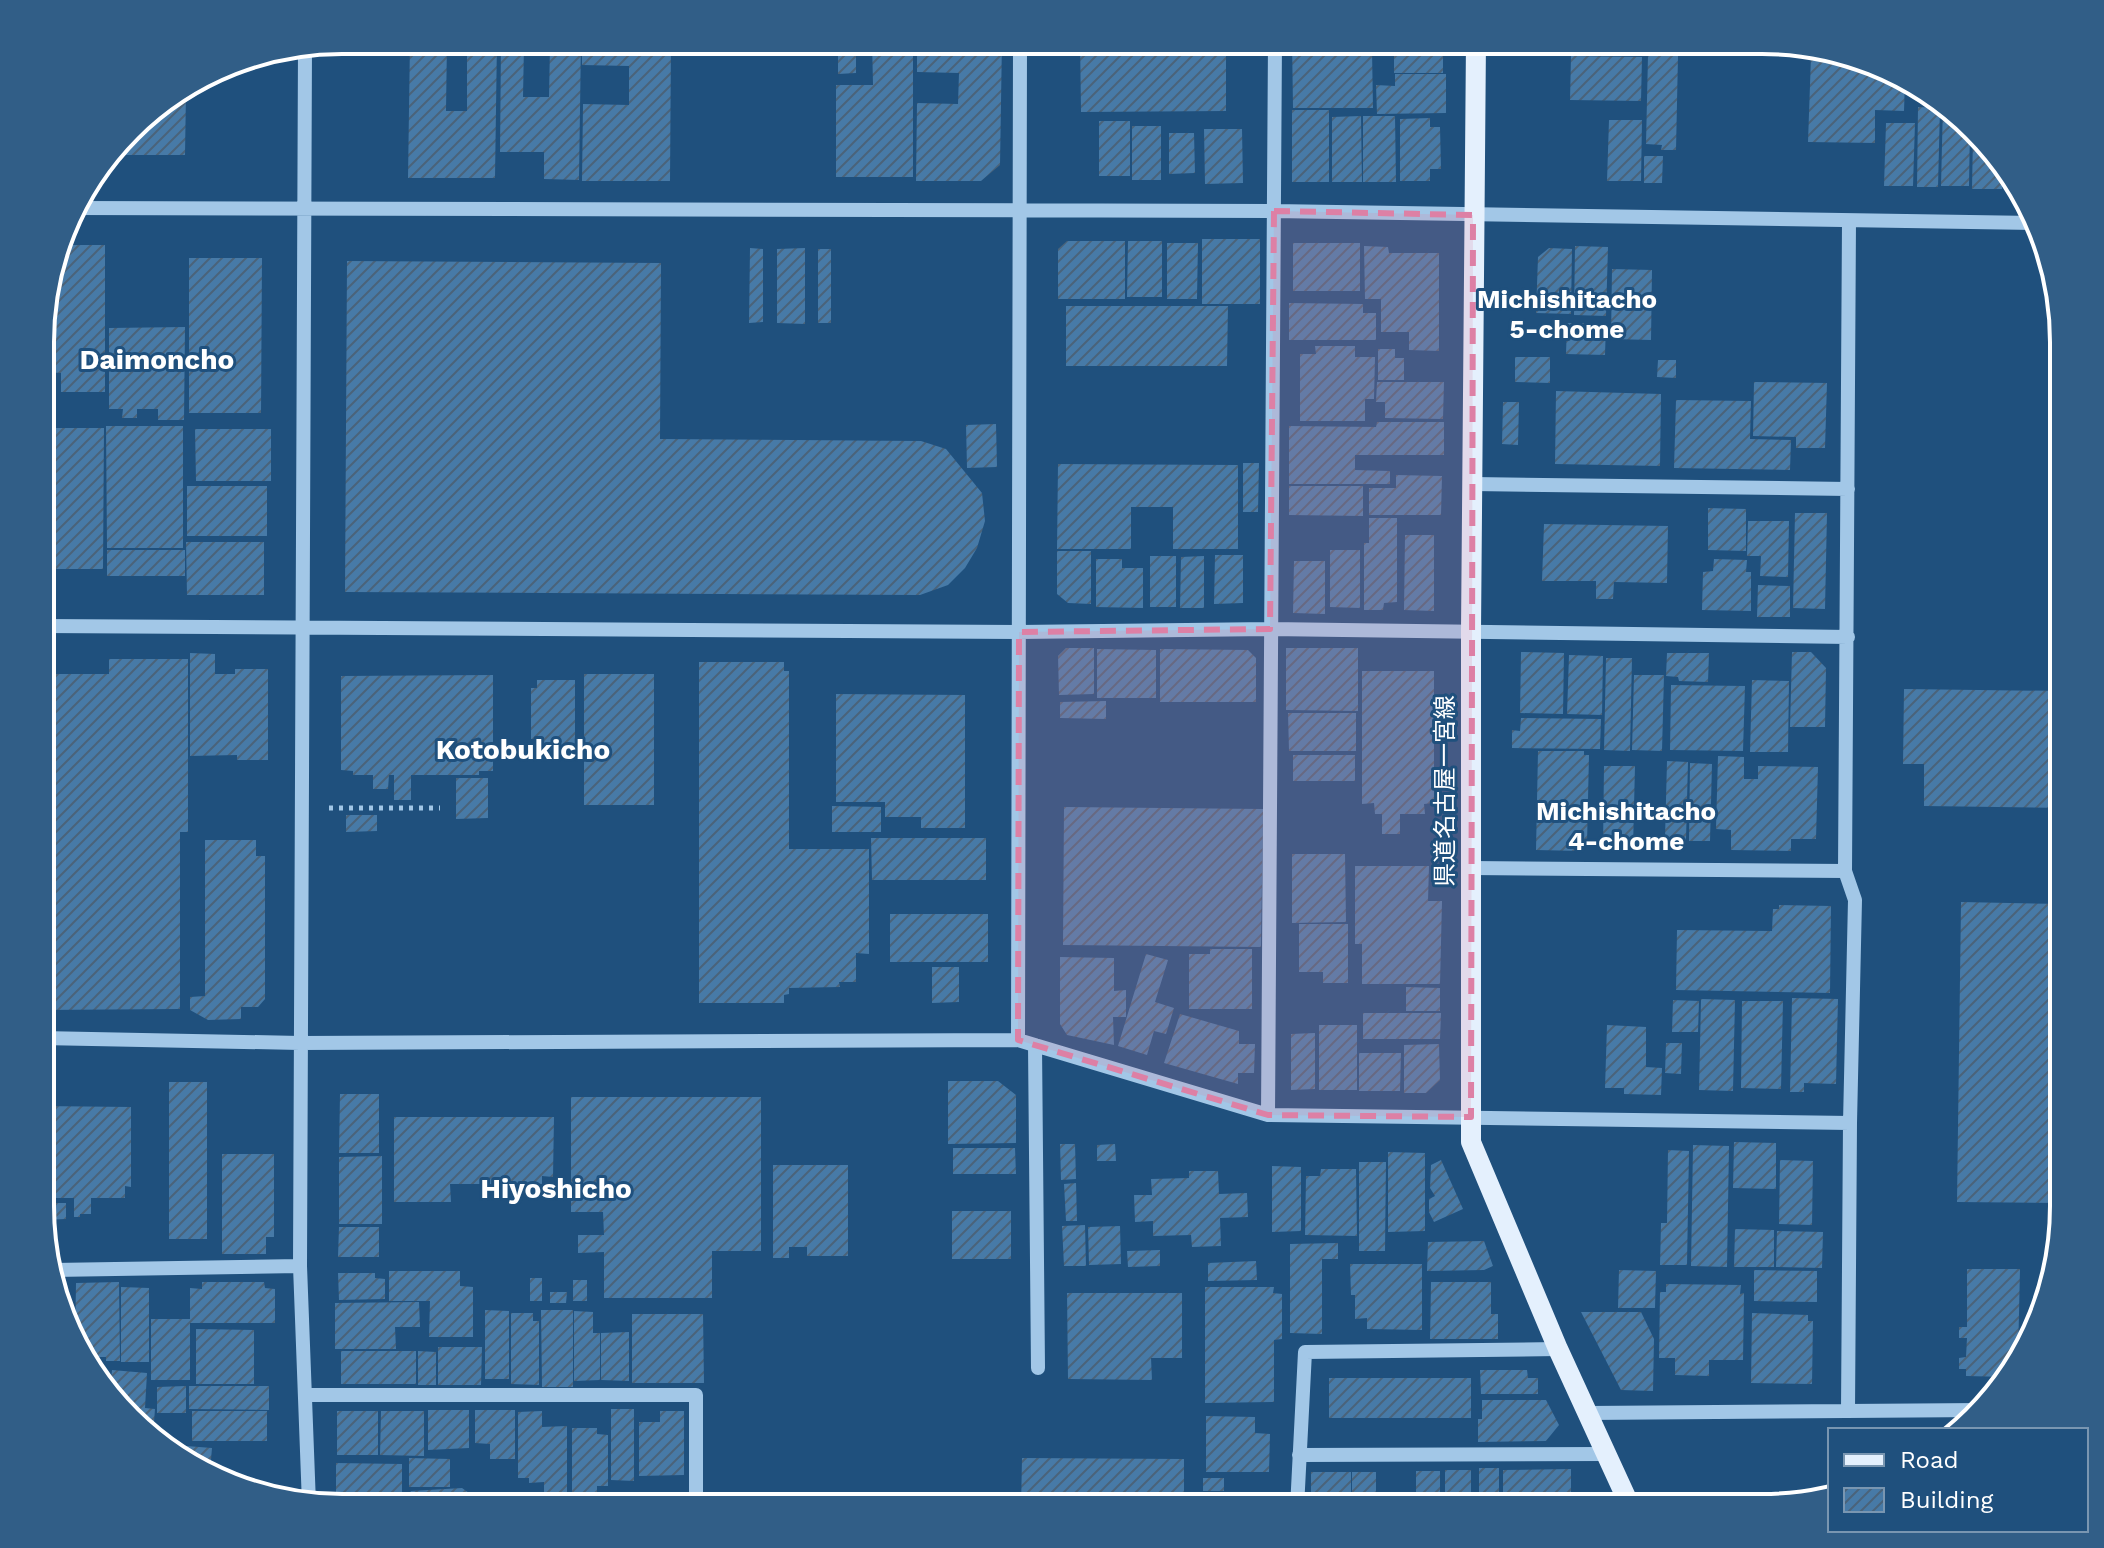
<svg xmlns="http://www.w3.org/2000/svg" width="2104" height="1548" font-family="'Work Sans','Noto Sans JP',sans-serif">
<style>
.building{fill:url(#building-hatch);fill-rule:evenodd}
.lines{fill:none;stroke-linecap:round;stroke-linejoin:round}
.path{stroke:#a2c7e7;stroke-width:5;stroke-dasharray:4 6;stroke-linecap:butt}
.minor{stroke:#a2c7e7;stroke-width:14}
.major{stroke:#e4f0fd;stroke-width:20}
.marked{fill:#dd80a5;fill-opacity:0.2;stroke:#dd80a5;stroke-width:6;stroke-dasharray:16 10;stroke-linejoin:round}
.labels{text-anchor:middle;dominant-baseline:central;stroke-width:6;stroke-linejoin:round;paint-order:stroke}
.street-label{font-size:24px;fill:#fff;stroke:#1f507d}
.neighbourhood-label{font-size:26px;font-weight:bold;fill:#fff;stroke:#1f507d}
.quarter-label{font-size:28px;font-weight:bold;fill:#fff;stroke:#1f507d}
.rim{fill:none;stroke:#fff;stroke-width:4}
</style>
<defs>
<pattern id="building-hatch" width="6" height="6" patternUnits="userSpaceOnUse" patternTransform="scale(2)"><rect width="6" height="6" fill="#477aa7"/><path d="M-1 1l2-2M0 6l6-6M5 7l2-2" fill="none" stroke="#4a637a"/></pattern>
</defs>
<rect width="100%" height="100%" fill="#1f507d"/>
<path class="building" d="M400 40V55L336 54V41Z
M410 40H447L446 111H467V40H497L495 178H408Z
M501 40H581L579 180 544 179V152H500ZM524 45H550L549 97H523Z
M582 40H671L670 181H582L583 104 629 105V66L582 65Z
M872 40H913V177H836V85H873Z
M917 40H1002L1000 165 981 181H916L917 103 958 104 959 73 917 72Z
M1080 40H1226V111L1081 112Z
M1292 40H1375V50H1372L1373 108H1293Z
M1394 40H1443V73H1394Z
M1605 41H1626V50L1605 49Z
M1745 41H1771V48L1745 47Z
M1773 41 1799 45 1798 50H1773Z
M838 43H856V73L838 74Z
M1648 55 1678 56 1676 150H1661L1662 145 1646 144Z
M1571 56 1642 57 1641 101 1570 100Z
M1811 56 1851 57 1877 63 1905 80 1904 111 1875 110V143L1808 142Z
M1395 74H1446V113L1377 114 1376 85 1395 86Z
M1915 86 1937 100 1915 99Z
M183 92H186L185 155H110L143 115Z
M1943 103 1961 115 1970 127 1969 186H1941Z
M1918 107 1940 108 1938 187H1917Z
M1292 110H1329V182H1292Z
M1361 116 1362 182H1332V117Z
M1363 116H1395L1396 182H1363Z
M1430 118V127H1440L1441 169H1430V181H1400V119Z
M1609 120H1642L1641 181H1607Z
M1099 121H1130V176H1099Z
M1886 123H1915L1913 186H1884Z
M1132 126H1161V180H1132Z
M1204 129H1242L1243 183 1205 184Z
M1169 133H1194L1195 173 1169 174Z
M1973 134H1976L2002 169V189H1972Z
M1644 156H1663L1662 183H1644Z
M2005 172 2019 191 2004 190Z
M1202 239H1260V304H1202Z
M1067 241H1125V299H1058V249Z
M1128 241H1162V297H1127Z
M1167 243H1198L1197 299H1167Z
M1293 243H1360V291H1293Z
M62 245H105V392H61V373L44 372 43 302Z
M1364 246 1388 247 1389 253H1439V351L1409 350V332H1381V299H1365Z
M1575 246 1608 247 1606 316 1574 315Z
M750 248 763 249V322L749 323Z
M805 248V324L777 323V249Z
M1549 248 1572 249 1571 314 1536 313 1538 257Z
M818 249H831V323H818Z
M189 258H262L261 413H189Z
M347 261 661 263 660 439 921 441 946 449 982 493 985 521 977 548 965 568 948 585 920 595 345 592Z
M1612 269 1652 270 1651 340 1611 339Z
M1289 303 1363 304V313H1376V340H1289Z
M1066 306H1228L1227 366H1066Z
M1567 323H1606L1605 355 1566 354Z
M185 327 184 420H158V409H137V418H122L123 409H109V328Z
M1315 346H1355V357H1375L1374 399H1365V421H1300V354H1316Z
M1378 349H1395V358H1404V380H1378Z
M1515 357H1550V383L1515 382Z
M1658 360H1676V378L1657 377Z
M1377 382H1444L1443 419 1385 418V402H1376Z
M1754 382 1827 383 1825 448H1796V437L1753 436Z
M1556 391 1661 394 1660 466 1555 464Z
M1676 400 1751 401 1750 439 1791 440 1790 470 1674 468Z
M1503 402H1519L1518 445 1502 444Z
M1377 422H1444V455H1355V470L1390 471V484H1289V426L1376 427Z
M996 424 997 467 967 468 966 425Z
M106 426H183V548H107Z
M42 428H104L103 569H42Z
M195 429H271V481H196Z
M1243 463H1259L1258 512H1243Z
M1058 464 1238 465V549H1173V507H1131V549H1057Z
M1396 475 1442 476 1441 515H1369V488H1396Z
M187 486H267V536H187Z
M1289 486H1363V516L1289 515Z
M1708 508 1746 509V551L1708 550Z
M1795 513H1827L1825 609 1793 608Z
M1369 518H1397V602L1384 603 1383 610H1364V543H1369Z
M1748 521H1789L1788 577 1760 576 1761 556H1747Z
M1544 524 1668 526 1667 583 1614 582 1613 599H1596V581H1542Z
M1405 535H1434V611L1404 610Z
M186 542H264V595H187Z
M107 550H185V576H107Z
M1330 550H1360V608L1330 607Z
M1057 551H1091V604L1068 603 1057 594Z
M1215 555H1243V603L1214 604Z
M1150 556H1176V607H1150Z
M1204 556V608H1180L1181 557Z
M1096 559H1122V568H1143V608L1096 607Z
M1714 559 1747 560 1746 572H1751V611L1702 610 1703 572 1713 571Z
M1294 561H1325V614L1293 613Z
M1758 585 1790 586V617H1757Z
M1066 648H1094V694L1059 695 1058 656Z
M1286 648H1358V711L1286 710Z
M1097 649 1156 650V698H1097Z
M1160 649 1248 650 1256 658V702H1160Z
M1521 652 1564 653 1563 714 1520 713Z
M1792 652H1811L1826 668 1825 727H1790Z
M190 653 215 654V674H235V669H268V760H237V755L190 756Z
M1667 653H1709L1708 682 1679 681 1678 677 1666 676Z
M1569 655 1603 656 1602 715 1567 714Z
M1606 658H1632L1630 751 1604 750Z
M109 659H188V832H180V1009L41 1010 42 674H109Z
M699 662H784V671H789V849H869V954L856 953V982H839L840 987 789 988V994L784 995V1003H699Z
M1362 671H1434V803L1424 804 1425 814H1400V834H1382V814H1375L1374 803 1362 804Z
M584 674H654V805H584Z
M493 675V771H479V775H411V800H394V775H389L388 789H373V775H353V771L341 770V676Z
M1634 675H1664L1662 751 1632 750Z
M537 680H575V756H538V739H531V688H537Z
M1752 680 1789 681 1788 752H1750Z
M1671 685 1745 686 1743 751 1670 750Z
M1904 689 2064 691V808L1924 806V764H1903Z
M836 694 965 695V828H921V817H885V802H836Z
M1106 701V719L1060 718V702Z
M1288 713H1356V751H1289Z
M1521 718 1601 719 1600 749 1512 748V730L1520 731Z
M1538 751H1584V755H1589L1587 844H1582L1581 851 1536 850Z
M1293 755H1355V781H1293Z
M1718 756 1744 757V779H1758V766L1818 767 1816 839H1791V851L1731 850V830L1716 829Z
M1667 761 1688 762 1686 840 1665 839Z
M1690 763 1712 764 1710 841H1689Z
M1604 766H1635L1633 848H1603Z
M456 778H488V818L456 819Z
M832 806 881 807V832H832Z
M1064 807 1263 809 1261 947 1063 945Z
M346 815H377V831L346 832Z
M871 838H986V880H872Z
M205 840H256V856H265V999L258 1007H241V1019L208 1020 190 1010V997L205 996Z
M1292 854H1345L1346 922 1292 923Z
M1355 866H1429L1428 901H1442L1440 984H1362V944H1355Z
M1961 902 2064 904 2063 1203 1957 1202Z
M1779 905 1831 906 1830 993 1676 990 1677 930 1772 931 1773 909H1779Z
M890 914H988V962H890Z
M1299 924H1348V983H1323V972H1299Z
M1210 949H1252V1009H1189V954H1210Z
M1146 954 1168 960 1155 1002 1174 1008 1166 1034 1154 1031 1147 1055 1118 1046Z
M1060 957 1114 958V991L1126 990V1017H1113L1114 1045 1067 1035 1060 1024Z
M932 967H959V1002L932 1003Z
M1406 987 1440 988V1011H1406Z
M1792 998 1838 999 1836 1084 1804 1083V1092H1790Z
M1701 999 1735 1000 1733 1091 1699 1090Z
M1673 1000 1699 1001 1698 1032H1672Z
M1742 1001H1783L1781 1089 1741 1088Z
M1363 1013H1441L1440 1039H1363Z
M1180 1014 1239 1031V1044H1255L1254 1073H1238V1084L1164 1063Z
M1319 1025H1357V1090H1319Z
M1607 1025 1646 1027V1067L1662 1068 1661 1095 1624 1094V1088H1605Z
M1315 1033V1089L1291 1090V1034Z
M1666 1043H1682L1681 1074 1665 1073Z
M1439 1044 1440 1080 1426 1093H1404V1045Z
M1359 1053H1401L1400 1091H1359Z
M948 1081H998L1016 1095V1143L948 1144Z
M169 1082H207V1239H169Z
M340 1094H379V1153H339Z
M571 1097H761V1251H712V1298H604V1252L578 1253V1235H604L603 1212H571Z
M41 1106 131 1107V1187L125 1186V1198H91V1214H80V1217H74V1198H41Z
M394 1117H554L553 1177 542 1176V1184H450L451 1202H394Z
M1734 1142 1776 1143V1189L1733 1188Z
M1060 1144H1075L1076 1179 1061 1180Z
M1115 1144 1116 1161H1097V1145Z
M1693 1145 1729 1146 1727 1267 1691 1266Z
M953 1148H1015L1016 1174H953Z
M1668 1150 1689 1151 1687 1265H1660L1661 1223H1667Z
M1388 1152 1425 1153V1231L1388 1232Z
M222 1154H274V1237H266V1254H222Z
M382 1156V1224H339V1157Z
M1441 1160 1463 1209 1434 1222 1429 1212V1199L1435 1196 1430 1188 1431 1165Z
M1780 1160 1813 1161 1812 1225 1779 1224Z
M1359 1162H1386L1385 1251H1359Z
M773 1165H848V1256H807V1247H789V1258H773Z
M1272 1166 1301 1167V1231L1272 1232Z
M1321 1169H1356L1357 1236 1305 1235 1306 1176H1320Z
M1189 1171H1218L1219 1194 1247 1193 1248 1217 1220 1218 1221 1246 1192 1247 1191 1235 1153 1236V1221L1135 1222 1134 1195H1152L1151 1179 1189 1178Z
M1076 1183 1077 1221H1066L1064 1184Z
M41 1203H66V1219L41 1220Z
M952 1211H1011V1259H952Z
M1085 1225 1086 1266H1064L1062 1226Z
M1120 1226 1121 1264 1089 1265 1088 1227Z
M339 1227H379V1257H338Z
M1735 1229 1774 1230V1267H1734Z
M1777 1231 1823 1232 1822 1268 1776 1267Z
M1484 1241 1493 1266 1484 1270 1427 1271 1428 1242Z
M1338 1243V1259H1322V1334L1290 1333V1244Z
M1160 1250V1266L1128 1267 1127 1251Z
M1256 1261 1257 1280 1208 1281V1263Z
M1350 1264H1422V1330L1367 1329V1318L1355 1319V1295H1351Z
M1967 1269H2020L2018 1358 2007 1377 1966 1376V1369H1959V1358L1966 1357 1967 1338H1959V1327H1967Z
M1619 1270 1656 1271 1655 1308H1618Z
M1754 1270 1817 1271V1302L1754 1301Z
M389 1271H460V1286L473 1287V1337H429L430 1301H389Z
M338 1273H375V1278L385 1279V1299L339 1300Z
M530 1278H542V1301H530Z
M573 1280H587V1301H573Z
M119 1282 120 1361H106V1357H85L75 1345 76 1283Z
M202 1282H264L265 1288 275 1289V1323H190V1380H151V1319H190V1288L202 1289Z
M1431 1282H1491V1314H1498V1339H1430Z
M1666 1284 1741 1285 1740 1294 1744 1293 1743 1360H1709V1376L1675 1375V1358H1659L1660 1292H1666Z
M121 1287 149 1288V1362H121Z
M1205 1287H1274L1273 1293 1282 1294V1339L1274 1340V1402L1205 1403Z
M550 1292H567L566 1303H550Z
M1067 1293H1182V1358H1151L1152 1380 1068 1379Z
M419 1302 420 1327H395L396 1349H335V1303Z
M485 1310 509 1311V1379H485Z
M541 1310H573V1387H542Z
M574 1311 593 1312V1333H600V1380L574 1381Z
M1581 1312H1641L1654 1339 1653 1391 1621 1390Z
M511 1313H533V1321H539V1385L511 1384Z
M1752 1313 1808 1315V1321H1813L1812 1384 1751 1383Z
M632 1314H703L704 1383H632Z
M196 1329 254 1330V1384H196Z
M629 1332V1381L601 1380V1333Z
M438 1347H482L481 1385H438Z
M341 1351H416V1384H341Z
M418 1351 436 1352V1385H418Z
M112 1370 147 1373 145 1408 155 1409 153 1435 143 1433 110 1391Z
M1480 1370H1527L1528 1378H1538V1394H1481Z
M1329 1378H1471V1418H1329Z
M186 1386V1413H157V1387Z
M189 1386H269V1410L189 1409Z
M1482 1400H1546L1559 1425 1546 1441 1478 1442V1419H1482Z
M611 1409H634V1481L611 1480Z
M428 1410H469V1448L428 1450Z
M475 1410H515V1459H490V1444L475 1443Z
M192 1411H267V1441H192Z
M337 1411H378V1455H337Z
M381 1411H424V1456L380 1455Z
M542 1411V1427L567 1426V1496H544V1482L529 1483V1478H518V1412Z
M660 1411H684V1475L639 1476V1422H660Z
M1206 1416 1255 1417V1433L1270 1434 1269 1472H1206Z
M572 1428H597V1434L608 1435V1486H597V1493H613V1508L590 1507V1492L572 1493Z
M161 1444 212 1448 210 1471 242 1474 240 1488 227 1485Z
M409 1458 450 1459V1487H409Z
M1022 1458 1184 1459V1508H1021Z
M336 1463 402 1464V1493H336Z
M1479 1468H1499V1502H1479Z
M1571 1469V1500L1503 1501V1470Z
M1445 1470H1471V1503H1445Z
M1416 1471H1440V1505H1416Z
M1311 1472H1351V1508H1311Z
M1352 1472H1376V1508H1352Z
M1203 1478H1224V1491H1203Z
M462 1488 469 1493 459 1507H400L411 1491Z
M1206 1493H1278V1508H1206Z
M478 1496 495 1507H470Z
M1380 1500H1415L1414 1508H1381Z"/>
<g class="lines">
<path class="path" d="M329 808H440"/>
<path class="minor" d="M305 46 300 1266 309 1504
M75 208 1274 211 2036 223
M1473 484 1848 489
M42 626 1019 632 1270 629 1848 637
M1471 868 1845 871
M41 1038 300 1043 1018 1040 1268 1115 1850 1123
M1018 1040 1020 40
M1035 1045 1038 1368
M1268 1115 1275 40
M53 1270 300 1266
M305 1395H696V1508
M1848 1411 1850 1123 1855 900 1845 871 1849 221
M1587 1413 1982 1410
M1299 1455 1606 1454
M1297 1508 1305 1352 1558 1349"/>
<path class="major" d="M1476 40 1471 631V1142L1558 1349 1631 1508"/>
</g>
<path class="marked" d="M1274 211 1473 215 1471 1117 1268 1115 1018 1040 1019 632 1270 629Z"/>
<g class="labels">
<g class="street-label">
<text transform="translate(1445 791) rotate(-90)">県道名古屋一宮線</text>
</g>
<g class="neighbourhood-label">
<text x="1567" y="299">Michishitacho<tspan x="1567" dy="30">5-chome</tspan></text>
<text x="1626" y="811">Michishitacho<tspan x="1626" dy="30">4-chome</tspan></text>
</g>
<g class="quarter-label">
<text x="157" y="359">Daimoncho</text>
<text x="523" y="749">Kotobukicho</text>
<text x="556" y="1188">Hiyoshicho</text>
</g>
</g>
<path d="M0 0H2104V1548H0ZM342 54H1762A288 288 0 0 1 2050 342V1206A288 288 0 0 1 1762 1494H342A288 288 0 0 1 54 1206V342A288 288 0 0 1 342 54Z" fill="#315e87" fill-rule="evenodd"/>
<path class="rim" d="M342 54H1762A288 288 0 0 1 2050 342V1206A288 288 0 0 1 1762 1494H342A288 288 0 0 1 54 1206V342A288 288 0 0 1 342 54Z"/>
<rect x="1828" y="1428" width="260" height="104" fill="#1f507d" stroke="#7996b1" stroke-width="2"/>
<rect x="1844" y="1454" width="40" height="12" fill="#e4f0fd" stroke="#7996b1" stroke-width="2"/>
<text x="1900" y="1468" font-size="24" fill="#ffffff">Road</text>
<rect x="1844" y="1488" width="40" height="24" fill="url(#building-hatch)" stroke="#7996b1" stroke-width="2"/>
<text x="1900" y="1508" font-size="24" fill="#ffffff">Building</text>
</svg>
